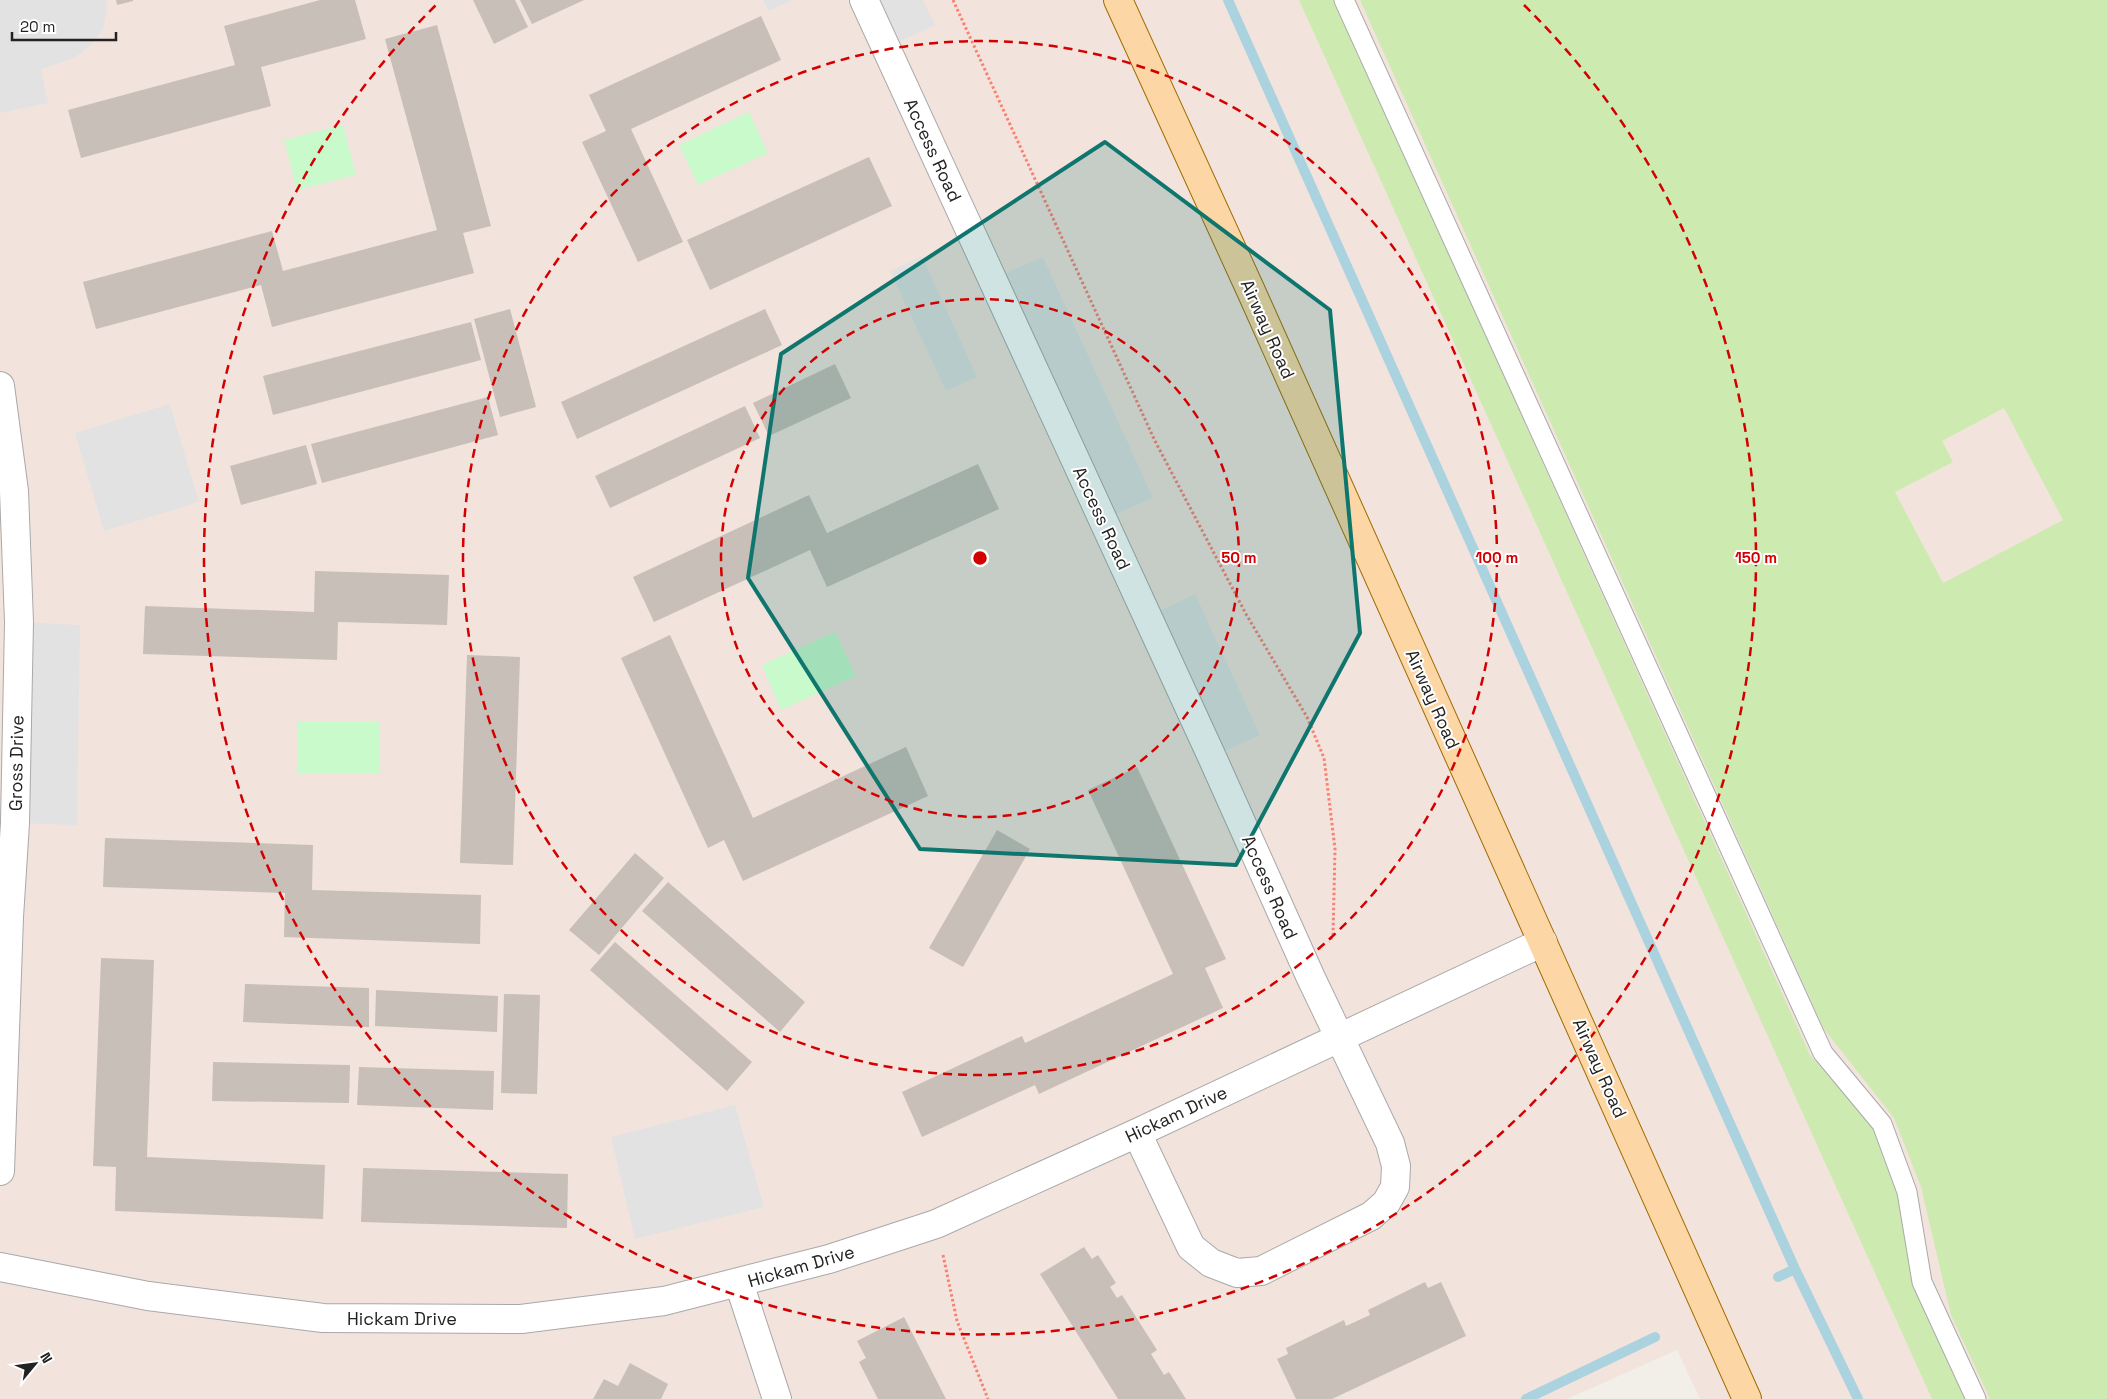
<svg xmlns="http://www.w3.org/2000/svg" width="2107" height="1399" font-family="'Space Grotesk',sans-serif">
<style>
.military{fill:#f3e3dd}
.grass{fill:#cdebb0;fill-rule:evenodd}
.park{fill:#c8facc}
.parking{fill:#e2e2e2}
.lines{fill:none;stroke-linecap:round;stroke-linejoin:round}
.stream{stroke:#aad3df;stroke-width:10}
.building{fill:#c7bfb8}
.lane-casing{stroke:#a9a9a9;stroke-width:21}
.street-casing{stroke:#a9a9a9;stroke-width:30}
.primary-casing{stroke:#a06b00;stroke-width:30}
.path{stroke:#fa8072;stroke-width:3;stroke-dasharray:2.5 2.5;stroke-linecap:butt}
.lane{stroke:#fff;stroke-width:19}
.street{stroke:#fff;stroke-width:28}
.primary{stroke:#fcd6a4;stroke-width:28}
.marked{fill:#0f766e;fill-opacity:0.2;stroke:#0f766e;stroke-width:4;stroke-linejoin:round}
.ring{fill:none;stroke:#d40000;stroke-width:2.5;stroke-dasharray:9 6}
.labels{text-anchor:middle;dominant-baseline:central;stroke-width:4;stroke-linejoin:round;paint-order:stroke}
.street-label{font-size:18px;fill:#222;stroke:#fff}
.centre{fill:#d40000;stroke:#fff;stroke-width:2.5}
.ring-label{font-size:15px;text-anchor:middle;font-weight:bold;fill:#d40000;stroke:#fff;stroke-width:4;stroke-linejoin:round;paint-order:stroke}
</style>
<rect width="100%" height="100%" fill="#f2efe9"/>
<path class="military" d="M0 0H2107V1399H1700L1677 1350 1567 1399H0Z"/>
<path class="grass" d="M1299 0H1334L1810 1055 1872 1126 1897 1175 1967 1399H1932Z
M1360 0H2107V1399H1990L1951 1315 1921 1187 1894 1118 1824 1029ZM2004 408 2063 520 1943 583 1895 492 1953 462 1942 441Z"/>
<path class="park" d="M749 112 768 153 698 185 679 145Z
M343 125 356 175 297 190 284 140Z
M835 632 856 676 781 710 762 665Z
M298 722H380L379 773H298Z"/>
<path class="parking" d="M0 0H106L107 8 103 30 90 46 74 58 41 69 48 103 0 113Z
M763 0H792L769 11Z
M864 0H923L935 25 886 48Z
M922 256 977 377 946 391 890 271Z
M1043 257 1153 498 1102 520 992 279Z
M170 404 199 502 104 531 75 433Z
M1195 594 1260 735 1212 757 1147 617Z
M19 622 80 625 77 825 15 823Z
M735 1105 764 1207 635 1239 611 1137Z"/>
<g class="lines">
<path class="stream" d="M1228 0 1795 1269 1778 1277
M1795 1269 1858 1399
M1526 1399 1655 1337"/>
</g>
<path class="building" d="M116 0H133V1L117 5Z
M320 0H355L366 39 261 67 271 106 81 158 68 110 235 65 224 26Z
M473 0H515L528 27 494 44Z
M520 0H584L532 24Z
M761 16 781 60 631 129 683 242 638 262 582 142 606 131 589 95Z
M437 25 491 226 463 233 474 273 272 327 261 285 96 329 83 282 272 231 283 271 437 230 385 39Z
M869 157 892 206 710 290 687 240Z
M510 309 536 407 500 417 474 319Z
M765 309 782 345 577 439 561 402Z
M471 322 481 360 273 415 263 376Z
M835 364 851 398 769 436 753 403Z
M488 397 498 435 322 483 311 444Z
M745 406 760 438 610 508 595 476Z
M306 445 317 484 241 505 230 466Z
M978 464 999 509 827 587 810 550 654 622 633 577 809 495 827 533Z
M315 571 449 575 447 625 338 622 337 660 143 654 145 606 314 612Z
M670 635 753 818 906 747 928 796 743 881 724 840 708 848 621 658Z
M467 655 520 657 513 865 460 863Z
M1137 767 1226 959 1205 968 1223 1008 1039 1094 1035 1085 922 1137 902 1092 1022 1036 1025 1043 1173 974 1088 790Z
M997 830 1030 849 963 967 929 948Z
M105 838 313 845 312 890 481 895 480 944 284 937 285 893 103 887Z
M635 853 664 878 599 955 569 930Z
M668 882 805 1002 780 1032 642 911Z
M615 942 752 1062 727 1091 590 970Z
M101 958 154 960 147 1157 325 1165 323 1219 115 1211 116 1167 93 1166Z
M245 984 369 988V1027L243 1022Z
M376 990 498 996 497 1032 375 1026Z
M504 994 540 995 537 1094 501 1093Z
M213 1062 350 1065 349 1103 212 1101Z
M359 1067 494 1071 493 1110 357 1105Z
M363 1168 568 1174 567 1228 361 1222Z
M1084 1247 1092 1259 1098 1255 1116 1283 1110 1287 1117 1298 1122 1295 1157 1350 1151 1354 1164 1375 1169 1372 1186 1399H1118L1040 1274Z
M1425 1282 1428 1288 1441 1282 1466 1336 1332 1399H1296L1277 1359 1288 1354 1286 1348 1344 1320 1346 1326 1370 1315 1368 1310Z
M904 1317 946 1399H878L859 1362 866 1358 857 1341Z
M630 1363 668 1384 661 1399H593L604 1379 618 1386Z"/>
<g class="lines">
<defs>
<path id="lane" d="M1344 0 1823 1053 1882 1124 1907 1192 1922 1282 1976 1399"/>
<path id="street" d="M864 0 1212 757 1311 978 1390 1143 1396 1166 1395 1187 1386 1203 1371 1216 1261 1271 1237 1273 1211 1263 1191 1247 1137 1133
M0 386 14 491 19 622 15 823 9 917 0 1171
M0 1267 148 1296 323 1318 521 1319 664 1301 829 1259 936 1224 1137 1133 1543 942
M739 1283 777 1399"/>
<path id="primary" d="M1118 0 1251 291 1747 1399"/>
</defs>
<use href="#lane" class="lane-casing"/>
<use href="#street" class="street-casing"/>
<use href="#primary" class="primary-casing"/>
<path class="path" d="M953 0 1155 441 1246 614 1307 717 1324 758 1335 849 1333 935 1329 942
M943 1255 957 1321 988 1399"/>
<use href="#lane" class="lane"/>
<use href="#street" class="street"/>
<use href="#primary" class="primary"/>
</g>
<path class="marked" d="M1105 142 1330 310 1360 633 1236 865 920 849 748 578 781 354Z"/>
<g class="ring">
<circle cx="980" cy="558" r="259"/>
<circle cx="980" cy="558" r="517"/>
<path d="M1524 5A776 776 0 1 1 436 5"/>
</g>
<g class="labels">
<g class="street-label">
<text transform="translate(933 150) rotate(65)">Access Road</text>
<text transform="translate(1268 329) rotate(66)">Airway Road</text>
<text transform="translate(1102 518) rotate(65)">Access Road</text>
<text transform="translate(1433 699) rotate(66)">Airway Road</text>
<text transform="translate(16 763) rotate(-89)">Gross Drive</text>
<text transform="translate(1270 887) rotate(66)">Access Road</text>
<text transform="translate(1600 1068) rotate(66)">Airway Road</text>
<text transform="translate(1176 1114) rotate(-25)">Hickam Drive</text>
<text transform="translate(801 1266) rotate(-16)">Hickam Drive</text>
<text x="402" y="1318">Hickam Drive</text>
</g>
</g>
<circle cx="980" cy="558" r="8" class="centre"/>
<g class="ring-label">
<text x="1239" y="563">50 m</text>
<text x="1497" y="563">100 m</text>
<text x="1756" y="563">150 m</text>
</g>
<g transform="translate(35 1364) rotate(61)" stroke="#ffffff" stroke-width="4" paint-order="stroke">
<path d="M0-4L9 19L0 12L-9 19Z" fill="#222222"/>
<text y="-8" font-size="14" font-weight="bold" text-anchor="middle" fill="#222222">N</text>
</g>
<path d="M12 32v8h104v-8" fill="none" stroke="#222222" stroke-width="2.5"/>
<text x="20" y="32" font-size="15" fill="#222222" stroke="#ffffff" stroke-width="4" paint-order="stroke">20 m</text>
</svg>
